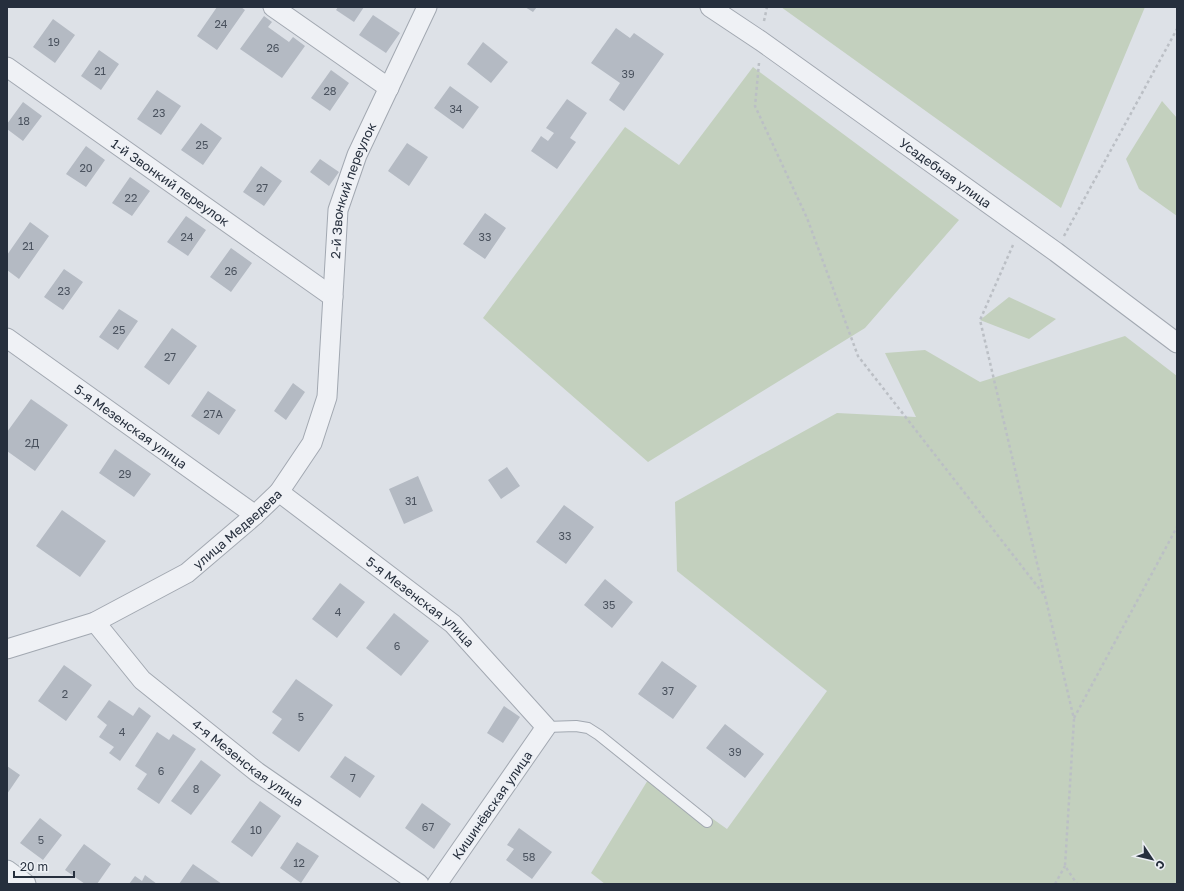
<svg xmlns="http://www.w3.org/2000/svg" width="1184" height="891" font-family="'Golos Text',sans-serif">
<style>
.green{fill:#c3d0be}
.building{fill:#b4bac3}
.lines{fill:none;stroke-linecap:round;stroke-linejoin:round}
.service-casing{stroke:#a2a8b1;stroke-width:12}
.minor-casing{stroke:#a2a8b1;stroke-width:21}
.path{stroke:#bbbfc5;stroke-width:2.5;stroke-dasharray:3 3;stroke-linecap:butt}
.service{stroke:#eff1f5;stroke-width:10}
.minor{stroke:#eff1f5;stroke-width:19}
.labels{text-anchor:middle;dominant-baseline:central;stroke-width:4;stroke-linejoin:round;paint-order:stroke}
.number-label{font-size:11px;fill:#4a525e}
.street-label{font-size:13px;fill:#262f3d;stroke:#eceff4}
</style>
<rect width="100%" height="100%" fill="#dde1e7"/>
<path class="green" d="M781 7H1145L1061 208Z
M753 67 959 220 865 328 648 462 483 318 625 127 679 165Z
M1162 101 1177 118V216L1139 189 1126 159Z
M1009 297 1056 319 1029 339 980 320Z
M1125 336 1177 376V884H605L591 873 651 775 727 829 827 691 677 571 675 502 837 413 916 417 885 353 925 350 980 382Z"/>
<path class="building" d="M217 7H241L245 10 217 50 197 36Z
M338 7H364L354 22 336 10Z
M525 7H537L533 12Z
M373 15 400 33 386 53 359 35Z
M264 16 272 22 268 27 289 42 293 37 305 46 282 78 240 49Z
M53 19 75 35 55 63 33 47Z
M616 28 630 38 634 33 664 54 624 111 609 100 620 83 591 63Z
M483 42 508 62 491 83 467 64Z
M99 50 119 64 101 90 81 76Z
M331 70 349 83 330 111 311 98Z
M450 86 479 107 463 129 434 108Z
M157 90 181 106 161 135 137 119Z
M567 99 587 113 570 138 576 142 557 169 531 151 541 136 548 141 554 133 546 128Z
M23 102 42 116 23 141 7 129V124Z
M201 123 222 138 203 165 181 150Z
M407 143 428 157 409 186 388 171Z
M86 146 105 160 86 187 66 174Z
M320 159 339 172 329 186 310 172Z
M261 166 282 181 264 206 243 192Z
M130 177 150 191 132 216 112 203Z
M485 213 506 228 485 259 463 244Z
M186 216 206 230 188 256 167 242Z
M30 222 49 236 19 279 7 270V255Z
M231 248 252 263 231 292 210 277Z
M64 269 83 282 63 310 44 297Z
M119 309 138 321 118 350 99 337Z
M172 328 197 346 169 385 144 367Z
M293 383 305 392 286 420 274 411Z
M208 391 236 410 219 435 191 416Z
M31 399 68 425 35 471 7 451V432Z
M115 449 151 474 134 497 99 473Z
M507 467 520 486 501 499 488 480Z
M418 476 433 511 404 524 389 489Z
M564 505 594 527 566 564 536 542Z
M62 510 106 541 80 577 36 546Z
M605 579 633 602 612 628 584 605Z
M340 583 365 602 337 638 312 619Z
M394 613 429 641 401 676 366 648Z
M662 661 697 686 673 719 638 694Z
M64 665 92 685 66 721 38 701Z
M296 679 333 705 299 752 272 733 282 719 272 712Z
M109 700 133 716 139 707 151 716 120 761 109 753 114 747 99 737 107 725 97 717Z
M504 706 520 717 503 743 487 733Z
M725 724 764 754 745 778 706 748Z
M157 732 169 740 173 734 196 749 159 804 137 789 147 774 135 766Z
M345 756 375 776 360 798 330 777Z
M201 760 221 775 191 815 171 801Z
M7 766 20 775 7 794Z
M260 801 281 816 252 857 231 842Z
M422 803 451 824 434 849 405 828Z
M40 818 62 835 43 860 20 843Z
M519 828 552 852 532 879 506 860 514 849 507 845Z
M297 842 319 856 301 883 280 868Z
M84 844 111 864 97 884H85L65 870Z
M193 864 222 884H179Z
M145 875 157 884H129L135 876 142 881Z"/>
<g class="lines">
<defs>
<path id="service" d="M546 727 576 726 588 728 599 735 707 822"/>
<g id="minor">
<path d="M273 7 389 88"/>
<path id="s1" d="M710 7 761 41 1056 252 1177 343"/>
<path id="s2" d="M7 67 333 297"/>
<path id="s3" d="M7 338 255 515"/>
<path id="s4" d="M279 492 453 624 546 727 437 884"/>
<path id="s5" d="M95 622 142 680 257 772 419 884"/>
<path id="s6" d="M7 649 95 622 187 573 255 515 279 492 312 443 327 397 338 210 357 155 427 7"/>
<path d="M7 870 26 884"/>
</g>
</defs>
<use href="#service" class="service-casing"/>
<use href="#minor" class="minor-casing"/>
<path class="path" d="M764 21 767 7
M759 63 755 106 807 218 858 356 1045 596 1074 719 1065 866 1077 884
M1064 236 1177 29
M1013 245 980 320 1044 593
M1074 718 1177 527
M1055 884 1065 866"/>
<use href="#service" class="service"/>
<use href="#minor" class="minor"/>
</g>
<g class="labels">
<g class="number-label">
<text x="221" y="23">24</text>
<text x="54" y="41">19</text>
<text x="273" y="47">26</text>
<text x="100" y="70">21</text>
<text x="628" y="73">39</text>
<text x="330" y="90">28</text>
<text x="456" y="108">34</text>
<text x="159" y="112">23</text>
<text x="24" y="120">18</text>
<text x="202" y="144">25</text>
<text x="86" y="167">20</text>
<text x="262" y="187">27</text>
<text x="131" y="197">22</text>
<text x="187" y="236">24</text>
<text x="485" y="236">33</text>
<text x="28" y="245">21</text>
<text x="231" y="270">26</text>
<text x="64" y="290">23</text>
<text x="119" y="329">25</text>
<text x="170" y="356">27</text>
<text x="213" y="413">27А</text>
<text x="32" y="442">2Д</text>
<text x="125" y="473">29</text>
<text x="411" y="500">31</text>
<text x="565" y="535">33</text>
<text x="609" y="604">35</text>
<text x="338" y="611">4</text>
<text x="397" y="645">6</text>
<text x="668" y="690">37</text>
<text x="65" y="693">2</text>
<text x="301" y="716">5</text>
<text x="122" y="731">4</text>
<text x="735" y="751">39</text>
<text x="161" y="770">6</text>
<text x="353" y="777">7</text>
<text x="196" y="788">8</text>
<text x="428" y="826">67</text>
<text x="256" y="829">10</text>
<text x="41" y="839">5</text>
<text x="529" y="856">58</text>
<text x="299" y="862">12</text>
</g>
<g class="street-label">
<text stroke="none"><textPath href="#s1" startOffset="288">Усадебная улица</textPath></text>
<text stroke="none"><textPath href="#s2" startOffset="200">1-й Звонкий переулок</textPath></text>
<text stroke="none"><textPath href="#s6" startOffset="636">2-й Звонкий переулок</textPath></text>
<text stroke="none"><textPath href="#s3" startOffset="152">5-я Мезенская улица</textPath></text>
<text stroke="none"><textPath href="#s6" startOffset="263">улица Медведева</textPath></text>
<text stroke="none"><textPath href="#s4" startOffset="179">5-я Мезенская улица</textPath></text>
<text stroke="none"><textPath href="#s5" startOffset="209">4-я Мезенская улица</textPath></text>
<text transform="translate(492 805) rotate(-55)">Кишинёвская улица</text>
</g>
</g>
<rect width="1184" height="891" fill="none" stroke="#262f3d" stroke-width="16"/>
<g transform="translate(1152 859) rotate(125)" stroke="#eceff4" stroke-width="3" paint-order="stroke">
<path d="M0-3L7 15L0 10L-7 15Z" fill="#262f3d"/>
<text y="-6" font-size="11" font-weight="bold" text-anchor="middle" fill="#262f3d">С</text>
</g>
<path d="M14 871v6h60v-6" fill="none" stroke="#262f3d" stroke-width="2"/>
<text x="20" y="871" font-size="12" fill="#262f3d" stroke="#eceff4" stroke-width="3" paint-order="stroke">20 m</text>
</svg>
